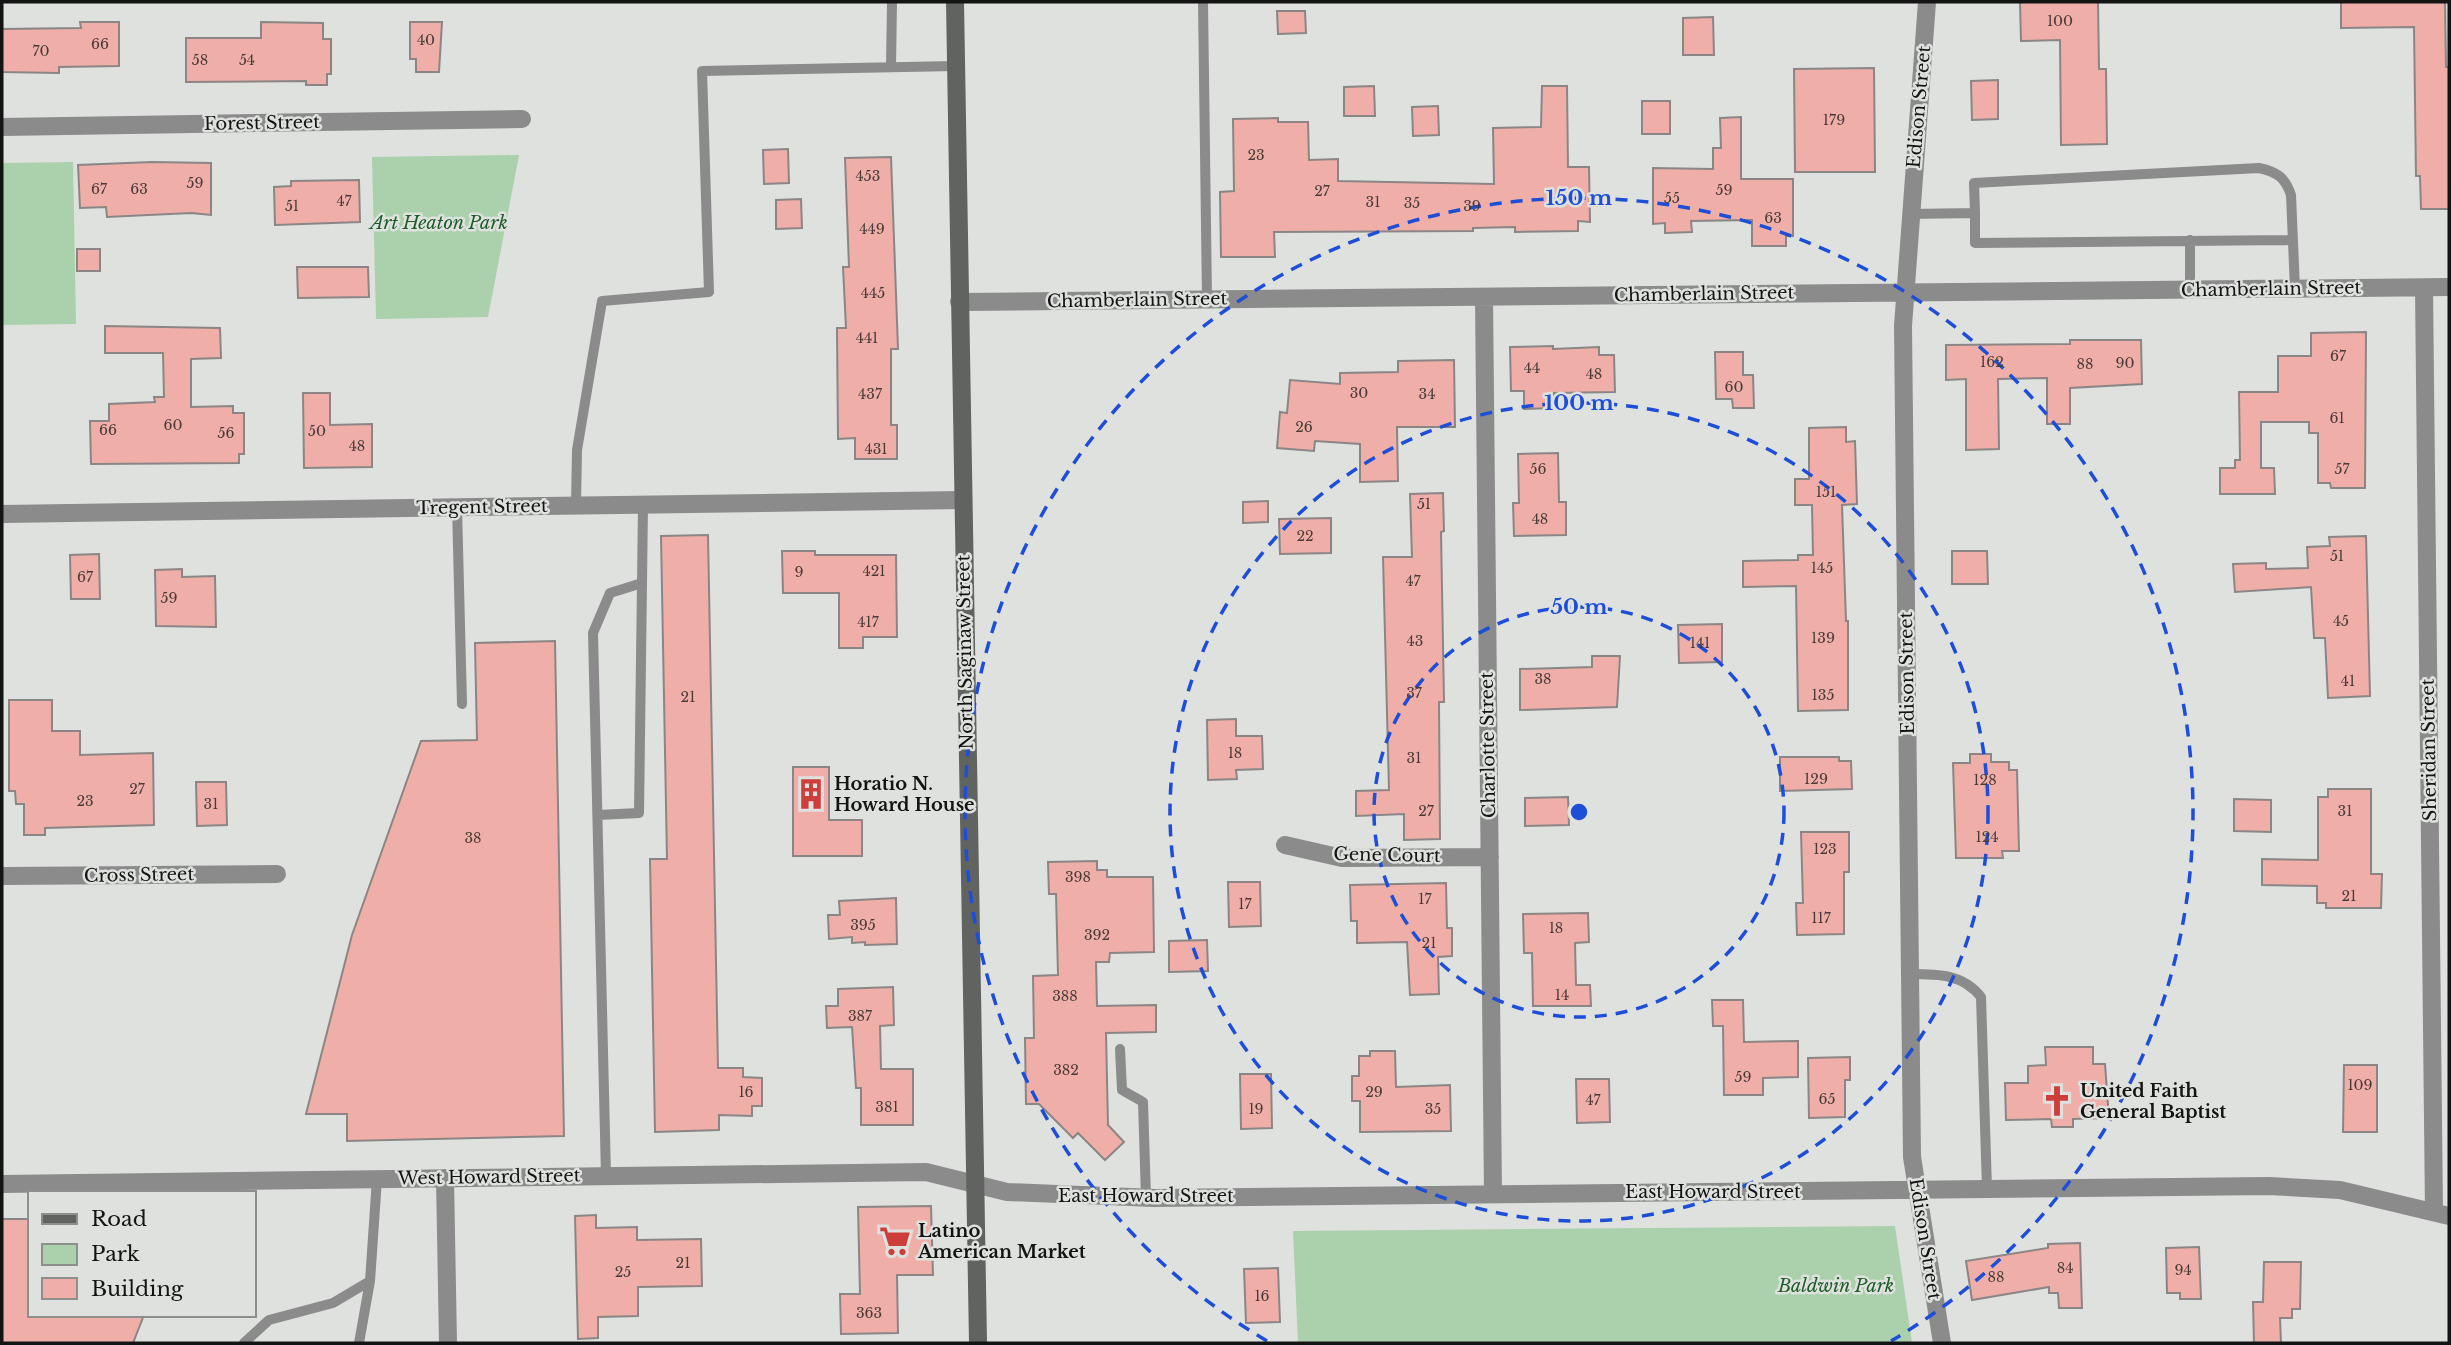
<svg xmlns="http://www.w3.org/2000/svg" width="2451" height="1345" font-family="'Libre Baskerville',serif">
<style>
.green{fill:#aad0ac}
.building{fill:#efafa8;stroke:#8b8685;stroke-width:2}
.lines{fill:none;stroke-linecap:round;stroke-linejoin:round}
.lane{stroke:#8a8b8a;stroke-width:10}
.street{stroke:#8a8b8a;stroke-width:18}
.secondary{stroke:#616361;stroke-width:18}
.ring{fill:none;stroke:#1d4ed8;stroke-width:3.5;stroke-dasharray:12 9}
.labels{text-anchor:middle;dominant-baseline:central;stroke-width:5;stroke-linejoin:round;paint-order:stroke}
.number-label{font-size:14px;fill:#4a3b38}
.street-label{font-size:18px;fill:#131413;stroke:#dee1de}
.park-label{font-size:18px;font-style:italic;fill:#1e5d28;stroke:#dee1de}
.poi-label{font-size:18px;font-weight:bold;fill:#131413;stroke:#dee1de;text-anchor:start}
.centre{fill:#1d4ed8;stroke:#dee1de;stroke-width:3.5}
.ring-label{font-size:21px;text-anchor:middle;font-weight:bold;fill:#1d4ed8;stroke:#dee1de;stroke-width:5;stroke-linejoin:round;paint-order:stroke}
</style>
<rect width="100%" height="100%" fill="#dee1de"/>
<path class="green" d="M519 155 488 317 376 319 372 157Z
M73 162 76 324 2 325V163Z
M1895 1226 1912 1343H1298L1293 1231Z"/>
<path class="building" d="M2020 2H2098L2099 69H2106L2107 144 2061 145 2060 40 2021 41Z
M2341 2H2445L2446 67H2449V209H2421L2420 176H2416L2414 27 2341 28Z
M1277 11H1305L1306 33 1278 34Z
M1713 17 1714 55H1683V18Z
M80 22H119V66L59 67V73L2 72V29L81 28Z
M261 22 323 23V39H331V74H327V85H306V81L186 82V38H261Z
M410 22H442L439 72H416V59H410Z
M1874 68 1875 172H1795L1794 69Z
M1998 80V119L1972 120 1971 81Z
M1374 86 1375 116H1344V87Z
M1542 86H1567L1568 167H1589L1590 222 1578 221V231L1515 232V227L1473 228V231L1274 232 1275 257H1221L1220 192 1234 191 1233 119 1278 118V122H1308L1309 160 1338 159V181L1494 184 1493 128 1541 127Z
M1642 101H1670V134H1642Z
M1438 106 1439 135 1413 136 1412 107Z
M1741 117V179H1793V236H1786V246H1752V220L1691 221 1692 232 1665 233V223L1653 224V168L1713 169V148H1721L1720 118Z
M788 149 789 183 764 184 763 150Z
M891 157 898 349H891V425H897V459H855V438L838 439 837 328H846L843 267H849L845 158Z
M152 162 211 163V215L191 213 107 217 106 207 80 208 78 165Z
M359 180 360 222 275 225 274 187 291 186V181Z
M801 199 802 228 776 229V200Z
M77 249H100V271H77Z
M297 267H368L369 297 298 298Z
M105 326 220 328 221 358 191 359V407L233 406V413H244V454H239V463L91 464 90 421H109V404L155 402 154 397H164L163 353H105Z
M2366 332 2365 488H2331L2330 483H2318V433H2309V422H2261V468H2274L2275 494H2220V468H2235V460H2240L2239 392H2278V356H2311V333Z
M2070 340H2141L2142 384 2070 388V424H2047V378L1998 379 1999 449 1966 450V379L1946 380V345L2070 344Z
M1553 346V349L1599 347V355H1614L1615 392 1554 393V408L1524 409V391H1511L1510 347Z
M1715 352H1743V375H1753L1754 408H1733L1732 399H1716Z
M1454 360 1455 427H1397L1398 481 1360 482V444L1315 441 1314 451 1277 448 1280 412 1287 413 1290 380 1340 384V373L1398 372V361Z
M303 393H330V425L372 424V467L304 468Z
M1846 427V442L1855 441 1857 504 1842 505 1846 621H1848V710L1798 711 1796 586 1743 587V561L1798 560V555H1813L1812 505H1795V479H1809V428Z
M1558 453 1559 502H1566V535L1514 536 1513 503H1519L1518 454Z
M1443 493 1444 531 1441 532 1444 702H1439L1440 839 1404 840V814L1356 816V791L1389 790 1383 557H1412L1410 494Z
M1268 501V522L1243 523V502Z
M1331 518V553L1280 554 1279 519Z
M708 535 718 1068H743V1077L762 1078V1106H752V1116L719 1115V1130L655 1132 650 859H667L661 536Z
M2366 536 2370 696 2328 698 2325 638H2314L2311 587 2235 592 2233 564 2266 563V569L2308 568 2307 547 2330 546 2329 537Z
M782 551H815V555H896L897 637H863V648H839V593H783Z
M1952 551H1987L1988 584H1952Z
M99 554 100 599H71L70 555Z
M182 569V577L215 576 216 627 156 626 155 570Z
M1722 624V662L1679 663 1678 625Z
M555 641 564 1136 347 1141V1114H306L352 935 421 741 477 740 475 643Z
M1592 656H1620L1617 707 1520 710V669L1592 667Z
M9 700H52V731H80V755L153 753 154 825 45 828V835H24V804H16L15 791H9Z
M1236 719V736H1262L1263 769 1236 770 1237 779 1208 780 1207 720Z
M1970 754H1991V762H2009V770H2017L2019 851H2002L2003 858H1956L1953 763H1970Z
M1780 757H1839V761H1851L1852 789 1780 791Z
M793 767H829V820H862V856H793Z
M196 782H226L227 825 197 826Z
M2328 789H2371V874H2382L2381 908H2326V903H2317V886L2262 885V859L2318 860V797H2328Z
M1568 797 1569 825 1525 826V798Z
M2234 799 2271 800V832L2234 831Z
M1801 832H1849V872H1844V934L1797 935 1796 903H1803Z
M1097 861V870H1107V877H1153L1154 952 1110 953 1109 962H1096L1097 1006 1156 1005V1032L1106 1033 1108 1125 1124 1142 1105 1160 1078 1133 1073 1138 1039 1104H1026L1025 1038H1034L1033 976 1058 975 1056 894H1049L1048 862Z
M1228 882H1260L1261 926 1229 927Z
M1446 883 1447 928H1452V956L1438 957 1439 994 1410 995 1407 942 1357 943V921H1351L1350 885Z
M896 898 897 944 865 945V942L852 943V937L829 939 828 915H840L839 901Z
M1588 913 1589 942 1575 943 1576 985H1590L1591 1006H1533L1532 953H1524L1523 914Z
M1207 940 1208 971 1169 972V941Z
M893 987 894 1025 880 1026 881 1069H913V1125H861V1088H856L852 1027 827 1028 826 1006H838V989Z
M1712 1000H1743L1744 1042 1798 1041V1077L1763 1078V1095H1724L1723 1026H1713Z
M2045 1047H2093V1064H2105L2109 1118 2073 1119V1127H2052L2051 1119 2006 1120 2005 1083H2028V1066L2046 1065Z
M1370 1051H1395L1396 1087 1450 1085 1451 1131 1360 1132V1101H1352V1076H1359V1056H1370Z
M1850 1057V1080H1845V1117L1809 1118 1808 1058Z
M2344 1065H2377V1132H2343Z
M1240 1074H1271L1272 1128 1241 1129Z
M1576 1079H1609L1610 1122 1577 1123Z
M931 1206 933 1275H897L898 1333 841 1334 840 1294H860L858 1207Z
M596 1215V1228L637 1227V1240L701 1239 702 1286 638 1287V1316L598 1317V1338L578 1339 575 1216Z
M2 1219H30V1315H144L133 1343H2Z
M2080 1243 2082 1308H2059L2058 1293H2049V1287L1972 1300 1966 1261 2048 1248V1244Z
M2199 1247 2201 1299H2180V1293H2167L2166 1248Z
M2264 1262H2301L2300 1309H2292V1318H2280L2281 1343H2254L2253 1302H2263Z
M1278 1268 1280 1322 1246 1323 1244 1269Z"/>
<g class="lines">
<path class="lane" d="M1203 2 1207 299
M891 67 892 2
M1975 213V243L2293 240
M1909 214 1975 213 1974 183 2259 168C2277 172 2285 177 2291 195L2295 289
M2190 240V290
M576 505 577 450 602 301 709 292 702 71 956 66
M457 507 462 704
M598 815 639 813 642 583
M1910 974C1938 974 1963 974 1981 997L1987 1189
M1120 1049 1122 1090 1143 1102 1146 1198
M606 1176 593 633 610 593 642 583 643 504
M244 1343 269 1320 333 1303 370 1281
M359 1343 370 1281 377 1179"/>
<path class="street" d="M1927 2 1903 326 1910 974 1912 1157 1942 1343
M2 127 522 119
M2424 288 2434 1212
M1484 297 1493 1194
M959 302 2449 287
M2 514 962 500
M1285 845 1342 858 1490 857
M2 876 277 874
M445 1178 448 1343
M2 1184 926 1172 1007 1192 1154 1198 2269 1186 2340 1190 2449 1216"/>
<path class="secondary" d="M955 2 978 1343"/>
</g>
<g class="ring">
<circle cx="1579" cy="812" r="205"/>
<circle cx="1579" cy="812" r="409"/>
<path d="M1267 1341A614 614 0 1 1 1891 1341"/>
</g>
<defs>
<symbol id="building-bare" viewBox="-9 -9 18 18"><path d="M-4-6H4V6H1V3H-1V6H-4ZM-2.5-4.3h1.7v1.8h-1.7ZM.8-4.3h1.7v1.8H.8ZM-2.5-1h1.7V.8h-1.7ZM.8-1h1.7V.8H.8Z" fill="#cd3e3b" stroke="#dee1de" stroke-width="2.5" paint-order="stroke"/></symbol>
<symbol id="church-bare" viewBox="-9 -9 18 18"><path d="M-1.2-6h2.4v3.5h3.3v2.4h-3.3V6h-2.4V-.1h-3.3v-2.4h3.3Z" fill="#cd3e3b" stroke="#dee1de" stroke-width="2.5" paint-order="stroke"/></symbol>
<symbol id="supermarket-bare" viewBox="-9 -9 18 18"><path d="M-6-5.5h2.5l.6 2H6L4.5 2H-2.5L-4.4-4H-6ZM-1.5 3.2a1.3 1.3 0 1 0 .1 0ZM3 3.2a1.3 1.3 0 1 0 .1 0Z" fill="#cd3e3b" stroke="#dee1de" stroke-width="2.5" paint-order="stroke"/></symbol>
</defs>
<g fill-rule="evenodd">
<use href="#building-bare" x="789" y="772" width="44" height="44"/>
<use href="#church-bare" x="2035" y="1079" width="44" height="44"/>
<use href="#supermarket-bare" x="873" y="1219" width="44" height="44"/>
</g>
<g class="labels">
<g class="number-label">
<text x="2060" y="21">100</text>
<text x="426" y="40">40</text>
<text x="100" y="44">66</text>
<text x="41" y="51">70</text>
<text x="200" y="60">58</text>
<text x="247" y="60">54</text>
<text x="1834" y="120">179</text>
<text x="1256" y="155">23</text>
<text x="868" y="176">453</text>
<text x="195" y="183">59</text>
<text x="99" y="189">67</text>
<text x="139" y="189">63</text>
<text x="1724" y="190">59</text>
<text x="1322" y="191">27</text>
<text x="1672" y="198">55</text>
<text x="344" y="201">47</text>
<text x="1373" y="202">31</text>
<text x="1412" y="203">35</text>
<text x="292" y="206">51</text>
<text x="1472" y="206">39</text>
<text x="1773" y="218">63</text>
<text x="872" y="229">449</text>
<text x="873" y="293">445</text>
<text x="867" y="338">441</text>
<text x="2338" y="356">67</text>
<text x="1992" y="362">162</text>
<text x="2125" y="363">90</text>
<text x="2085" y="364">88</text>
<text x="1532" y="368">44</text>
<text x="1594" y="374">48</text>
<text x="1734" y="387">60</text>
<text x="1359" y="393">30</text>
<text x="870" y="394">437</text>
<text x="1427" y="394">34</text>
<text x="2337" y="418">61</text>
<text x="173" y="425">60</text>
<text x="1304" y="427">26</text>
<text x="108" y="430">66</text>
<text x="317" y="431">50</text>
<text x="226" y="433">56</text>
<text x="357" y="446">48</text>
<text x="876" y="449">431</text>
<text x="1538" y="469">56</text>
<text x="2342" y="469">57</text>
<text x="1826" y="492">151</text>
<text x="1424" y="504">51</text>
<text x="1540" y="519">48</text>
<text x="1305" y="536">22</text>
<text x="2337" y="556">51</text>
<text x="1822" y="568">145</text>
<text x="874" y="571">421</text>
<text x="799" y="572">9</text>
<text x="85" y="577">67</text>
<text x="1413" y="581">47</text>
<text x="169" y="598">59</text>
<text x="2341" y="621">45</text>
<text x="868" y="622">417</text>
<text x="1823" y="638">139</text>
<text x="1415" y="641">43</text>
<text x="1700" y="643">141</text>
<text x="1543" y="679">38</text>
<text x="2348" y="681">41</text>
<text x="1414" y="693">37</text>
<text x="1823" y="695">135</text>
<text x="688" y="697">21</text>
<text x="1235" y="753">18</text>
<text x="1414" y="758">31</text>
<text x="1816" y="779">129</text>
<text x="1985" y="780">128</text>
<text x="137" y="789">27</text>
<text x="85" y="801">23</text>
<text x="211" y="804">31</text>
<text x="1426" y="811">27</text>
<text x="2345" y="811">31</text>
<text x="1987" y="837">124</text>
<text x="473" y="838">38</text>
<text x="1825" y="849">123</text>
<text x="1078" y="877">398</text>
<text x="2349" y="896">21</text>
<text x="1425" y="899">17</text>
<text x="1245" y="904">17</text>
<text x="1821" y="918">117</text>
<text x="863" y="925">395</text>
<text x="1556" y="928">18</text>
<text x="1097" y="935">392</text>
<text x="1429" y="943">21</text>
<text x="1562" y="995">14</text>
<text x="1065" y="996">388</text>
<text x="860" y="1016">387</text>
<text x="1066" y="1070">382</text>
<text x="1743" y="1077">59</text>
<text x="2360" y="1085">109</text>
<text x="746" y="1092">16</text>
<text x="1374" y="1092">29</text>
<text x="1827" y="1099">65</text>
<text x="1593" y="1100">47</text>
<text x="887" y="1107">381</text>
<text x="1256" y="1109">19</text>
<text x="1433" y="1109">35</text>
<text x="683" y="1263">21</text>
<text x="2065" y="1268">84</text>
<text x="2183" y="1270">94</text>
<text x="623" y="1272">25</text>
<text x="1996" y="1277">88</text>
<text x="1262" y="1296">16</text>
<text x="869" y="1313">363</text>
</g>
<g class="street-label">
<text transform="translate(1919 107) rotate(-85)">Edison Street</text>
<text transform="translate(262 123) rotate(-1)">Forest Street</text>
<text transform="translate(2271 289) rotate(-1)">Chamberlain Street</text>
<text transform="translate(1704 294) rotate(-1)">Chamberlain Street</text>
<text transform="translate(1137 300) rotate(-1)">Chamberlain Street</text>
<text transform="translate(482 507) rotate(-1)">Tregent Street</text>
<text transform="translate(965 652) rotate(-91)">North Saginaw Street</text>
<text transform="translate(1907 673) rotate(-91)">Edison Street</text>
<text transform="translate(1488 745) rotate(-91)">Charlotte Street</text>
<text transform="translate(2429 750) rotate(-91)">Sheridan Street</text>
<text transform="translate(1387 855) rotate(1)">Gene Court</text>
<text transform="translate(139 875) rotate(-1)">Cross Street</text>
<text transform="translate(489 1177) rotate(-1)">West Howard Street</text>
<text x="1713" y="1192">East Howard Street</text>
<text x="1146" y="1196">East Howard Street</text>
<text transform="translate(1925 1239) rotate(81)">Edison Street</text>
</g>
<g class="park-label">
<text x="439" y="223">Art Heaton Park</text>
<text x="1836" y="1286">Baldwin Park</text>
</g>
<g class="poi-label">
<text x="834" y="784">Horatio N.<tspan x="834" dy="21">Howard House</tspan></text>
<text x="2080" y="1091">United Faith<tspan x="2080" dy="21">General Baptist</tspan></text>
<text x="918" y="1231">Latino<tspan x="918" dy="21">American Market</tspan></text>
</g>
</g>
<circle cx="1579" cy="812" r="10" class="centre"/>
<g class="ring-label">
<text x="1579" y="205">150 m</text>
<text x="1579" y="410">100 m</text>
<text x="1579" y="614">50 m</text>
</g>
<rect width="2451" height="1345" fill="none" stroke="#131413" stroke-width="7"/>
<rect x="28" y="1191" width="228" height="126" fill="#dee1de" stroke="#8d8f8d" stroke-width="2"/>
<rect x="42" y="1214" width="35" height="10" fill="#616361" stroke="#8d8f8d" stroke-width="2"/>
<text x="91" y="1226" font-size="21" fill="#131413">Road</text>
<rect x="42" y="1244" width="35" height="21" fill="#aad0ac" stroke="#8d8f8d" stroke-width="2"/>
<text x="91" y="1261" font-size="21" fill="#131413">Park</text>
<rect x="42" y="1278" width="35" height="21" fill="#efafa8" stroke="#8d8f8d" stroke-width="2"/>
<text x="91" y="1296" font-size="21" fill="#131413">Building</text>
</svg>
